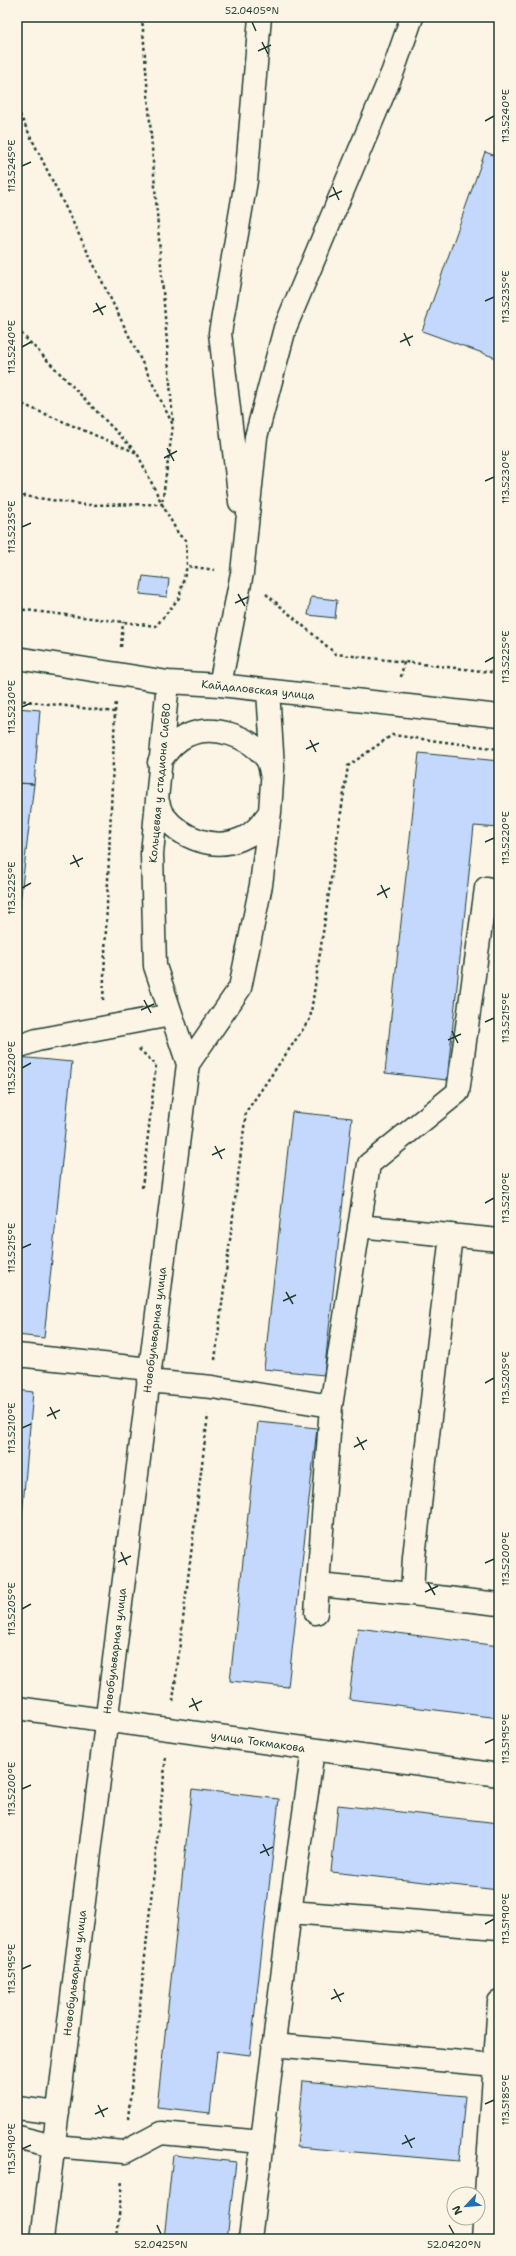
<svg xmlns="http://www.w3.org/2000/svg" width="516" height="2256" font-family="'Shantell Sans',sans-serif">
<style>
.building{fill:#c4d8fd;stroke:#1f3d34}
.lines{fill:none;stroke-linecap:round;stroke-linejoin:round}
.minor-casing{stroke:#1f3d34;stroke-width:25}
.path{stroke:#1f3d34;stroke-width:2.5;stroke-dasharray:3 3;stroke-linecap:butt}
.minor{stroke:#fcf5e5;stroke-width:22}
.ticks{fill:none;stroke:#1f3d34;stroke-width:1.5}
.labels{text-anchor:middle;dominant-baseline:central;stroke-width:3;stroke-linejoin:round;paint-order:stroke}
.street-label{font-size:11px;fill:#1f3d34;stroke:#fcf5e5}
.neatline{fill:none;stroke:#1f3d34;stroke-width:1.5}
.ticks-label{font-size:10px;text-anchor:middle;fill:#1f3d34}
</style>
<rect width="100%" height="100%" fill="#fcf5e5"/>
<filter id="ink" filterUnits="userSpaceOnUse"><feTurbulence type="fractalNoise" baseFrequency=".025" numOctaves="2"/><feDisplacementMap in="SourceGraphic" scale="8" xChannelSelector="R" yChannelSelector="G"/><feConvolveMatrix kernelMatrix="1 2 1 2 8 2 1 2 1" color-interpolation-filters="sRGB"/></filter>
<g filter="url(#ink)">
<path class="building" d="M485 152 499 157V359L422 331Z
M143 576 169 579 167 597 140 594Z
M311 597 337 600 335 618 308 615Z
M17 708 40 710 34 784 17 783Z
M419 753 499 761V828L474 826 447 1080 385 1073Z
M17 783 34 784 17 929Z
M17 1057 72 1062 44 1338 17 1335Z
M292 1112 352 1118 324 1375 264 1369Z
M17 1390 33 1392 17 1573Z
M258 1422 317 1428 288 1687 230 1681Z
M358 1628 499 1646V1718L349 1699Z
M192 1789 279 1799 250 2055 217 2051 210 2113 157 2107Z
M338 1805 499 1823V1890L331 1872Z
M303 2081 465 2096 459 2161 297 2147Z
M173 2155 236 2162 227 2239H164Z"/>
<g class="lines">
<defs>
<path id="minor" d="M240 502 220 333 246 181 260 17
M17 658 168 682 220 685 499 716
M168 682 152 854 155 966 188 1064
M220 685 242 573 256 437 285 328 393 71 412 17
M159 762C167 752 175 740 188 735 214 724 249 736 266 758 269 762 270 768 271 773
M157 799C159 804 160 812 164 816 181 838 214 851 241 839 254 834 262 823 270 812
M17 1047 37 1040 171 1015
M359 1226 499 1240
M17 1355 150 1369
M148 1381 212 1387 331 1406 369 1164 458 1092 486 888
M318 1585 412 1594 414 1557 451 1235
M412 1594 499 1604
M316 1613 331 1406
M17 1708 499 1775
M290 1912 499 1928
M273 2045 495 2065
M17 2108 58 2113
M17 2137 53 2146 125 2152 161 2133 262 2142
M42 2239 187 1072 188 1064 240 988 261 885 270 812 273 767 268 691
M250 2239 290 1912 313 1750
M483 2239 499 2002"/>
</defs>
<use href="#minor" class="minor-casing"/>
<path class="path" d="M142 17 173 422
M17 109 173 425 162 504 179 535 186 540 187 566 215 570
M17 329 136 452
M17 402 137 453 162 504 86 505 17 495
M266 594 336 654 499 673
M17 609 156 626 179 598 187 566
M121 647 123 622
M401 677 404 662
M17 700 115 712 103 1001
M115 712 116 702
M139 1049 156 1065 142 1188
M215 1360 246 1112 310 1019 348 766 392 735 499 749
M173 1701 208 1415
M128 2119 166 1756
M117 2239 122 2180"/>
<use href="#minor" class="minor"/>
</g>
</g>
<path class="ticks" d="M252 22 256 31M262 42 268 54M258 51 271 45M485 121 494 116M22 166 31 162M333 187 339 200M329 197 342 191M485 301 494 297M96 303 103 315M93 312 106 306M404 333 410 346M400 342 413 336M22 347 31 342M167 448 174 461M164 458 177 451M485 481 494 477M22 527 31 523M238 594 245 606M235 603 248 597M485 662 494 657M22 707 31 703M310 740 316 752M306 749 319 743M485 842 494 838M73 855 79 867M70 864 83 858M381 885 387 898M22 888 31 883M377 895 390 888M144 1000 151 1013M141 1010 154 1004M485 1022 494 1018M452 1031 458 1043M448 1040 461 1034M22 1068 31 1063M215 1146 222 1159M212 1155 225 1149M485 1203 494 1198M22 1248 31 1244M286 1292 293 1304M283 1301 296 1295M485 1383 494 1378M50 1407 56 1419M47 1416 60 1410M22 1428 31 1424M357 1437 364 1450M354 1447 367 1440M121 1552 127 1565M118 1562 131 1556M485 1563 494 1559M428 1583 435 1595M425 1592 438 1586M22 1609 31 1604M192 1698 198 1711M189 1707 202 1701M485 1743 494 1739M22 1789 31 1785M263 1844 269 1856M260 1853 273 1847M485 1924 494 1919M22 1969 31 1965M334 1989 341 2002M331 1999 344 1993M485 2104 494 2100M98 2105 104 2117M95 2114 108 2108M405 2135 412 2148M402 2144 415 2138M22 2149 31 2145M157 2225 161 2234M449 2225 454 2234"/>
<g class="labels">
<g class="street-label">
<text transform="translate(258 690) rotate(6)">Кайдаловская улица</text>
<text transform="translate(160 783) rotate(-85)">Кольцевая у стадиона СибВО</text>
<text transform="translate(155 1330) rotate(-83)">Новобульварная улица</text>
<text transform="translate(115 1651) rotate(-83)">Новобульварная улица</text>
<text transform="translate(258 1742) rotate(8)">улица Токмакова</text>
<text transform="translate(75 1973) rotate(-83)">Новобульварная улица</text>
</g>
</g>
<rect width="516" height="2256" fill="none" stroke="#fcf5e5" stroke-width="44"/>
<g transform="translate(466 2206) rotate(244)"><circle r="19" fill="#fcf5e5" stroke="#a4ab9e"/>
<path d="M0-3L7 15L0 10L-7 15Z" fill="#1f6fb2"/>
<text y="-6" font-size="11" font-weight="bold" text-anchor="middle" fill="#1f3d34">N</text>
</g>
<rect x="22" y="22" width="472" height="2212" class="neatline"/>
<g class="ticks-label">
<text x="252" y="14">52.0405°N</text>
<text transform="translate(505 116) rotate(-90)" y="4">113.5240°E</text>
<text transform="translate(11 166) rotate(-90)" y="4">113.5245°E</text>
<text transform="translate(505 297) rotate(-90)" y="4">113.5235°E</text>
<text transform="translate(11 347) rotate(-90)" y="4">113.5240°E</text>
<text transform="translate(505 477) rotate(-90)" y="4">113.5230°E</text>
<text transform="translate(11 527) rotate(-90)" y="4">113.5235°E</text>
<text transform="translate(505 657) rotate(-90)" y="4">113.5225°E</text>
<text transform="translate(11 707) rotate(-90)" y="4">113.5230°E</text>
<text transform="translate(505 838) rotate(-90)" y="4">113.5220°E</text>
<text transform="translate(11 888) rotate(-90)" y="4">113.5225°E</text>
<text transform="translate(505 1018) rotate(-90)" y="4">113.5215°E</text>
<text transform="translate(11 1068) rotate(-90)" y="4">113.5220°E</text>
<text transform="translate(505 1198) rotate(-90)" y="4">113.5210°E</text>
<text transform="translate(11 1248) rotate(-90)" y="4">113.5215°E</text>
<text transform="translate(505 1378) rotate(-90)" y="4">113.5205°E</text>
<text transform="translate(11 1428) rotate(-90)" y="4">113.5210°E</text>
<text transform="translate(505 1559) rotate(-90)" y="4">113.5200°E</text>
<text transform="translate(11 1609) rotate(-90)" y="4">113.5205°E</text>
<text transform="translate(505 1739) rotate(-90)" y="4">113.5195°E</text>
<text transform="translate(11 1789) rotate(-90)" y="4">113.5200°E</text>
<text transform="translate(505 1919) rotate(-90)" y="4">113.5190°E</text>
<text transform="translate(11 1969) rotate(-90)" y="4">113.5195°E</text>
<text transform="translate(505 2100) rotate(-90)" y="4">113.5185°E</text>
<text transform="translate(11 2149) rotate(-90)" y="4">113.5190°E</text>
<text x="161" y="2248">52.0425°N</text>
<text x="454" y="2248">52.0420°N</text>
</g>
</svg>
